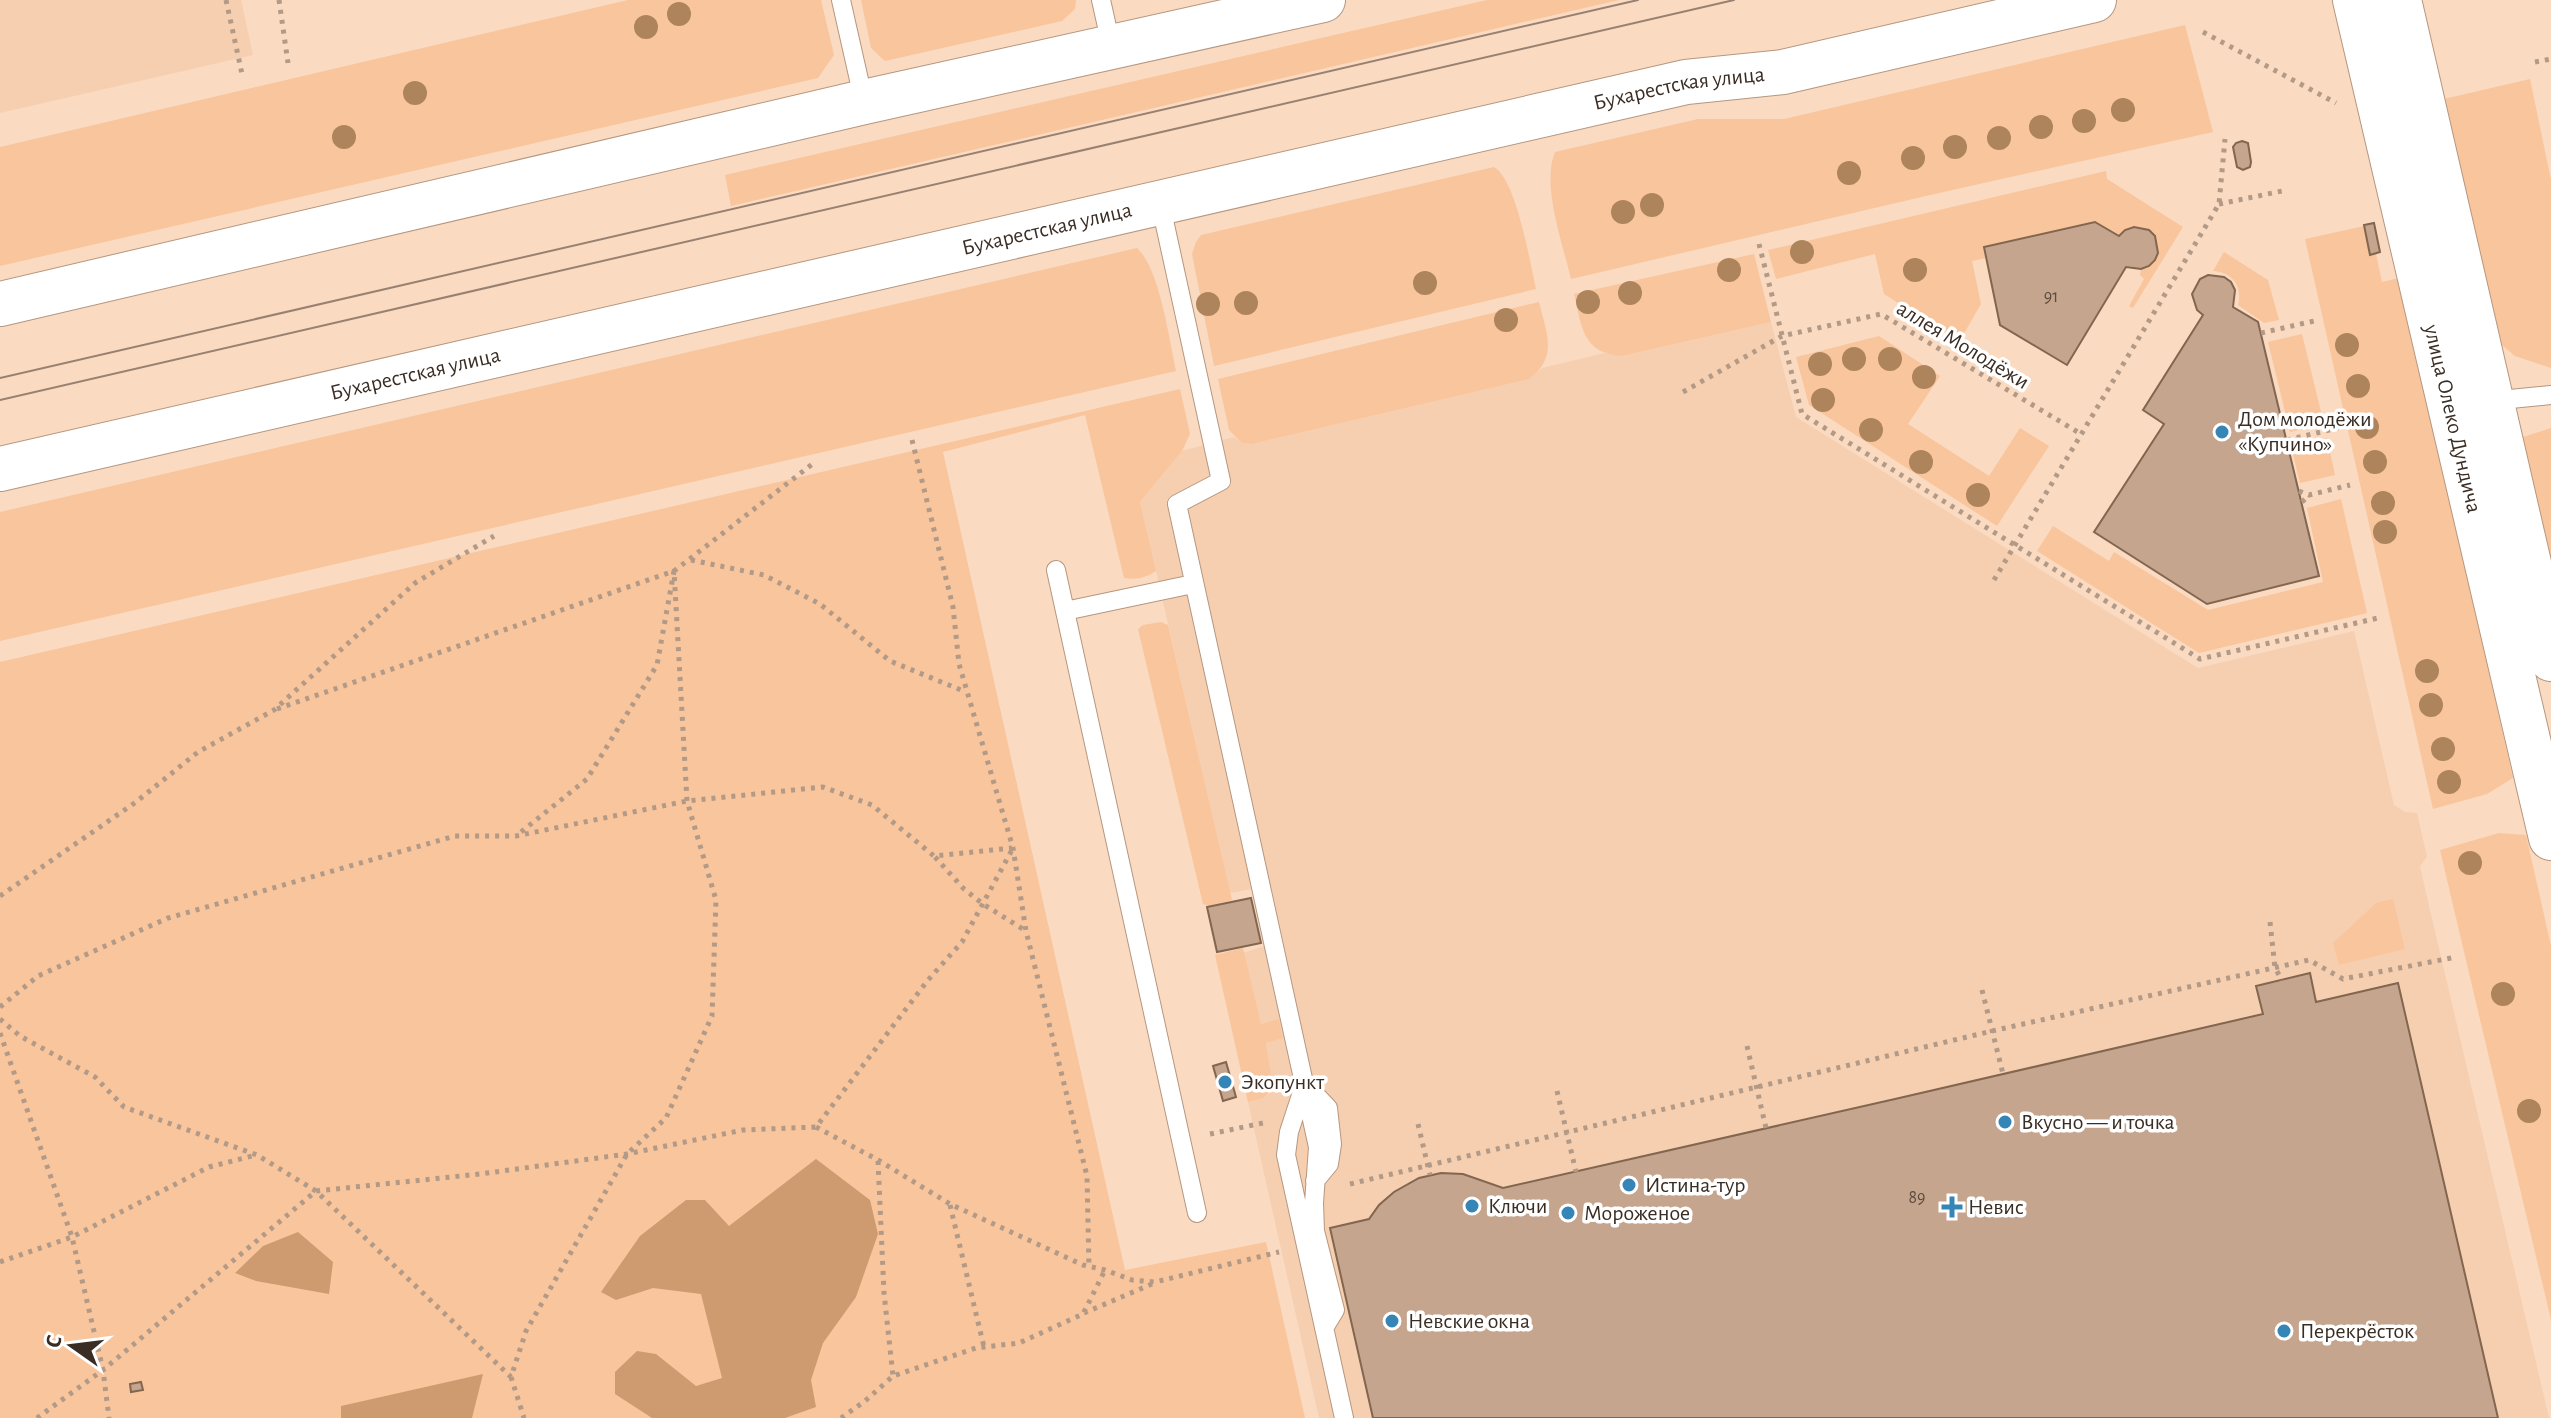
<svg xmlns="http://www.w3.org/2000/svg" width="2551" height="1418" font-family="'Alegreya Sans',sans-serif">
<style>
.built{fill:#f6cfb1}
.green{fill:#f9c59d}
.forest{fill:#ce9a6f}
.building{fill:#c5a58e;stroke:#82664f;stroke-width:2}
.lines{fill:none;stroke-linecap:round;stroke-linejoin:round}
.lane-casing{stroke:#b5977f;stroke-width:20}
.secondary-casing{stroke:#b5977f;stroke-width:46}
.path{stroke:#b29a87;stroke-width:5;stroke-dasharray:4 6;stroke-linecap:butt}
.lane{stroke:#fff;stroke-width:18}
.secondary{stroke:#fff;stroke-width:44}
.tram{stroke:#988171;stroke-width:2}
.tree{fill:#ae845c}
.poi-dot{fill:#3585b6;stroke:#fff;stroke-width:3}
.labels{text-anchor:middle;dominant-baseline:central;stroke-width:7;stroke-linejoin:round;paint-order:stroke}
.number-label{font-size:18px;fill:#5d4b3e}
.street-label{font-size:22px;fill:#3a2d24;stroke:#fff}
.poi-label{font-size:22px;fill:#3a2d24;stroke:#fff;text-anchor:start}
</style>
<rect width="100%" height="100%" fill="#fadac1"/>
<path class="built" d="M0 0H241L253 55 0 113Z
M1771 322 1796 417 2198 668 2354 631 2394 805 2405 812 2417 813 2427 857 2420 866 2426 893 2549 1418H1319L1248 1102 1264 1098 1273 1089 1266 1043 1283 1037 1279 1020 1261 1024 1243 953 1264 946 1252 889 1230 893 1140 502 1182 451 1234 437 1242 443 1252 444 1528 379 1542 368 1605 353 1622 356Z"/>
<path class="green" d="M628 0H821L834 55 818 78 0 266V147Z
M861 0H1076L1075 9 1062 21 885 61 871 48Z
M1487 0H1619L731 206 725 175Z
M2185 25 2213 132 1930 195 1571 279C1563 244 1541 185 1555 152L1698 119H1784Z
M2530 79 2551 180V368L2515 356 2502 345 2444 99Z
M1494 167C1516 179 1530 262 1536 289L1214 366 1192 254 1196 242 1201 235Z
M2106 171 2107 179 2183 227 2133 308 2129 306 2144 279 2140 275 2141 269 2126 267 2067 365 2000 325 1986 258 1972 261 1981 304 1959 342 1884 294 1875 254 1776 279 1768 250Z
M2364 226 2370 254H2376L2382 282 2399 278 2513 778 2487 794 2433 809 2305 239Z
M1137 248C1160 269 1169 339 1176 371L0 641V512Z
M2224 252 2268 280 2279 320 2264 323 2238 305C2243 286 2232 272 2213 271Z
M1754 254 1771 322 1622 356C1582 353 1582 327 1574 294Z
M1539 302C1546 332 1559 357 1529 379L1252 444 1242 443 1229 430 1218 379Z
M2302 334 2324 424 2290 432 2268 342Z
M1879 336 1940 376 1908 424 1989 476 2020 428 2049 446 1997 526 1809 405 1796 357Z
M1180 389 1190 434 1182 451 1140 502 1156 571C1146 578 1135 580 1124 578L1085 415 943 452 1125 1270 1266 1242 1305 1418H0V662Z
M2551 428V560L2523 437Z
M2327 438 2335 475 2300 483 2291 446Z
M2341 499 2367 613 2199 653 2037 551 2053 526 2109 561 2114 552 2208 610 2323 582 2307 508Z
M1161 622 1168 625 1232 900 1209 906 1203 904 1138 629 1143 625Z
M2499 833 2526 835 2551 946V1320L2440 850Z
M2393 899 2405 949 2339 965 2333 943 2376 903Z
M1243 948 1261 1024 1279 1019 1283 1038 1266 1043 1273 1088 1264 1098 1248 1102 1215 955Z"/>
<path class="forest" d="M816 1159 870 1200 878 1234 856 1297 823 1343 811 1380 816 1407 785 1418H652L615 1394V1372L637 1351 656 1354 696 1386 722 1378 701 1294 653 1288 616 1300 601 1292 640 1236 686 1200H705L729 1226Z
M298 1232 333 1262 329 1294 256 1281 235 1273 263 1246Z
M483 1374 472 1418H341V1406Z"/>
<path class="building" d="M2242 141 2248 143 2251 162 2250 167 2243 170 2237 167 2233 147 2236 143Z
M2095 222 2119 236 2125 230 2134 227 2149 230 2155 236 2158 253 2155 260 2149 266 2141 269 2126 267 2067 365 2000 325 1984 247Z
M2374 223 2380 252 2370 255 2364 225Z
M2208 275 2224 277 2231 282 2235 290 2233 307 2258 322 2319 576 2207 604 2094 532 2164 424 2143 410 2203 315 2197 310 2192 294 2200 279Z
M1251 898 1261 943 1217 952 1207 907Z
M2310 973 2316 1002 2398 983 2498 1418H1373L1330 1228 1369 1219 1379 1205 1394 1192 1419 1178 1441 1173 1463 1174 1503 1188 1895 1099 2263 1014 2256 986Z
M1226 1062 1236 1097 1223 1101 1213 1066Z
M141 1382 143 1390 131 1392 130 1384Z"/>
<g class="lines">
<defs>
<path id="lane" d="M841 0 864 102
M1101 0 1112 49
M1160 202 1221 481 1177 504 1318 1147 1314 1203 1315 1231 1335 1310 1324 1328
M2490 401 2551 395
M1056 570 1197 1213
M1065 611 1193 584
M1306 1085 1328 1108 1332 1144 1329 1164 1315 1181
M1304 1086 1289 1132 1286 1155 1344 1418"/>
<g id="secondary">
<path id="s1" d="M2355 0 2551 838"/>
<path d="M2399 0 2551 659"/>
<path d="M0 304 864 102 1323 0"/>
<path id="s2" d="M0 469 1686 82 1783 72 2094 0"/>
</g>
</defs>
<use href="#lane" class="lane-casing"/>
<use href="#secondary" class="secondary-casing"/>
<path class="path" d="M226 0 242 74
M279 0 288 63
M2203 32 2336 103
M2535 62 2551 59
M2219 204 2287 190
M1759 244 1802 414 2200 659 2378 618
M2261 333 2314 321
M1683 392 1782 336 1881 314 2081 434
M912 440 953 607 959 664 1013 848 1026 931 1087 1176 1089 1267
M2287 440 2338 428
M2299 491 2309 495 2350 485
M2302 502 2309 495
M691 560 764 575 820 604 890 661 966 692
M1994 580 2219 204 2225 139
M277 709 674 571 815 462
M935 857 964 889 983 904 1026 931
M0 896 136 802 198 752 274 710 415 583 494 536
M2270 922 2275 968 2282 980
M1982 990 2003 1074
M0 1007 38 976 168 918 455 836H516L687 801 823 787 872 805 934 856 1012 848
M0 1019 20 1036 95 1077 124 1107 257 1155 316 1191 511 1377 526 1331 627 1154 666 1118 712 1016 716 900 687 801 674 571 657 665 587 779 516 836
M0 1033 72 1237 103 1370 109 1418
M1747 1046 1766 1128
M1557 1091 1576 1172
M1418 1124 1430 1175
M816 1127 878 1160 950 1204 1083 1265 1105 1270 1132 1280 1155 1282 1279 1252
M1210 1134 1263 1123
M878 1161 884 1293 893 1376
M1350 1184 1992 1031 2309 960 2343 979 2456 957
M950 1205 984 1347
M0 1262 72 1237 209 1167 256 1155
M1084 1313 1152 1284
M511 1377 524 1418
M37 1418 103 1370 316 1191 480 1174 627 1154 743 1130 816 1127 928 980 962 942 1013 848
M841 1418 865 1401 893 1376 976 1348 1019 1343 1083 1314 1105 1270"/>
<use href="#lane" class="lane"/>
<use href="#secondary" class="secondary"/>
<path class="tram" d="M0 378 1638 0
M0 400 1734 0"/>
</g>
<g class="tree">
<circle cx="679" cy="14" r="12"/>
<circle cx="646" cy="27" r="12"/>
<circle cx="415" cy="93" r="12"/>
<circle cx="2123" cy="110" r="12"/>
<circle cx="2084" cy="121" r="12"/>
<circle cx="2041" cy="127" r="12"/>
<circle cx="344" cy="137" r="12"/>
<circle cx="1999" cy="138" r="12"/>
<circle cx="1955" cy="147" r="12"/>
<circle cx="1913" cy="158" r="12"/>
<circle cx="1849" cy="173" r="12"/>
<circle cx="1652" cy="205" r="12"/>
<circle cx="1623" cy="212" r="12"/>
<circle cx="1802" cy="252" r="12"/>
<circle cx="1729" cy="270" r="12"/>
<circle cx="1915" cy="270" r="12"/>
<circle cx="1425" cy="283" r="12"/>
<circle cx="1630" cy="293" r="12"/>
<circle cx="1588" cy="302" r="12"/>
<circle cx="1246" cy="303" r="12"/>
<circle cx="1208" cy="304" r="12"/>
<circle cx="1506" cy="320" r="12"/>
<circle cx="2347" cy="345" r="12"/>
<circle cx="1854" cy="359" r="12"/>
<circle cx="1890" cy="359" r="12"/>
<circle cx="1820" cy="364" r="12"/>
<circle cx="1924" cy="377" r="12"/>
<circle cx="2358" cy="386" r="12"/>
<circle cx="1823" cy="400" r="12"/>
<circle cx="2367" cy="427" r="12"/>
<circle cx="1871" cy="430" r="12"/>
<circle cx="1921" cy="462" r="12"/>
<circle cx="2375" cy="462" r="12"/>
<circle cx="1978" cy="495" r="12"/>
<circle cx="2383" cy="503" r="12"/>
<circle cx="2385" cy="532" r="12"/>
<circle cx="2427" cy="671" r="12"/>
<circle cx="2431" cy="705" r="12"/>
<circle cx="2443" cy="749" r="12"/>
<circle cx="2449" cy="782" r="12"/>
<circle cx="2470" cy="863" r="12"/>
<circle cx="2503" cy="994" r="12"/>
<circle cx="2529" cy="1111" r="12"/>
</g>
<g class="poi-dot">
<circle cx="2222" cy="432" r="8"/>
<circle cx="1225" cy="1082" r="8"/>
<circle cx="2005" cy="1122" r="8"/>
<circle cx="1629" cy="1185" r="8"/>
<circle cx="1472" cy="1206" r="8"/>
<path d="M1948 1195h8v8h8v8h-8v8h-8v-8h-8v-8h8z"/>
<circle cx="1568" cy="1213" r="8"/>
<circle cx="1392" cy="1321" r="8"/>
<circle cx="2284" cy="1331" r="8"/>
</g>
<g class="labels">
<g class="number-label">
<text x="2051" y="297">91</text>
<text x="1917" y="1198">89</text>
</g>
<g class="street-label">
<text stroke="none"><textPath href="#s2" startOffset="1722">Бухарестская улица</textPath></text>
<text stroke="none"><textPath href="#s2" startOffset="1074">Бухарестская улица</textPath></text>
<text transform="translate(1963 345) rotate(31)">аллея Молодёжи</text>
<text stroke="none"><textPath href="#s2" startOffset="426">Бухарестская улица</textPath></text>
<text stroke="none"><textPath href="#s1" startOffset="430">улица Олеко Дундича</textPath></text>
</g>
<g class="poi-label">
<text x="2238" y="419">Дом молодёжи<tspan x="2238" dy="25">«Купчино»</tspan></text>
<text x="1241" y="1082">Экопункт</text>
<text x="2021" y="1122">Вкусно — и точка</text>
<text x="1645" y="1185">Истина-тур</text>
<text x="1488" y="1206">Ключи</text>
<text x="1968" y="1207">Невис</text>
<text x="1584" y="1213">Мороженое</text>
<text x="1408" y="1321">Невские окна</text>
<text x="2300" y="1331">Перекрёсток</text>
</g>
</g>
<g transform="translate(72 1346) rotate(284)" stroke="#ffffff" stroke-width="6" paint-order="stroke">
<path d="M0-6L14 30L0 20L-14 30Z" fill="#3a2d24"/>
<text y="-12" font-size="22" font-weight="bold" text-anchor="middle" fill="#3a2d24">С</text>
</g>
</svg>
